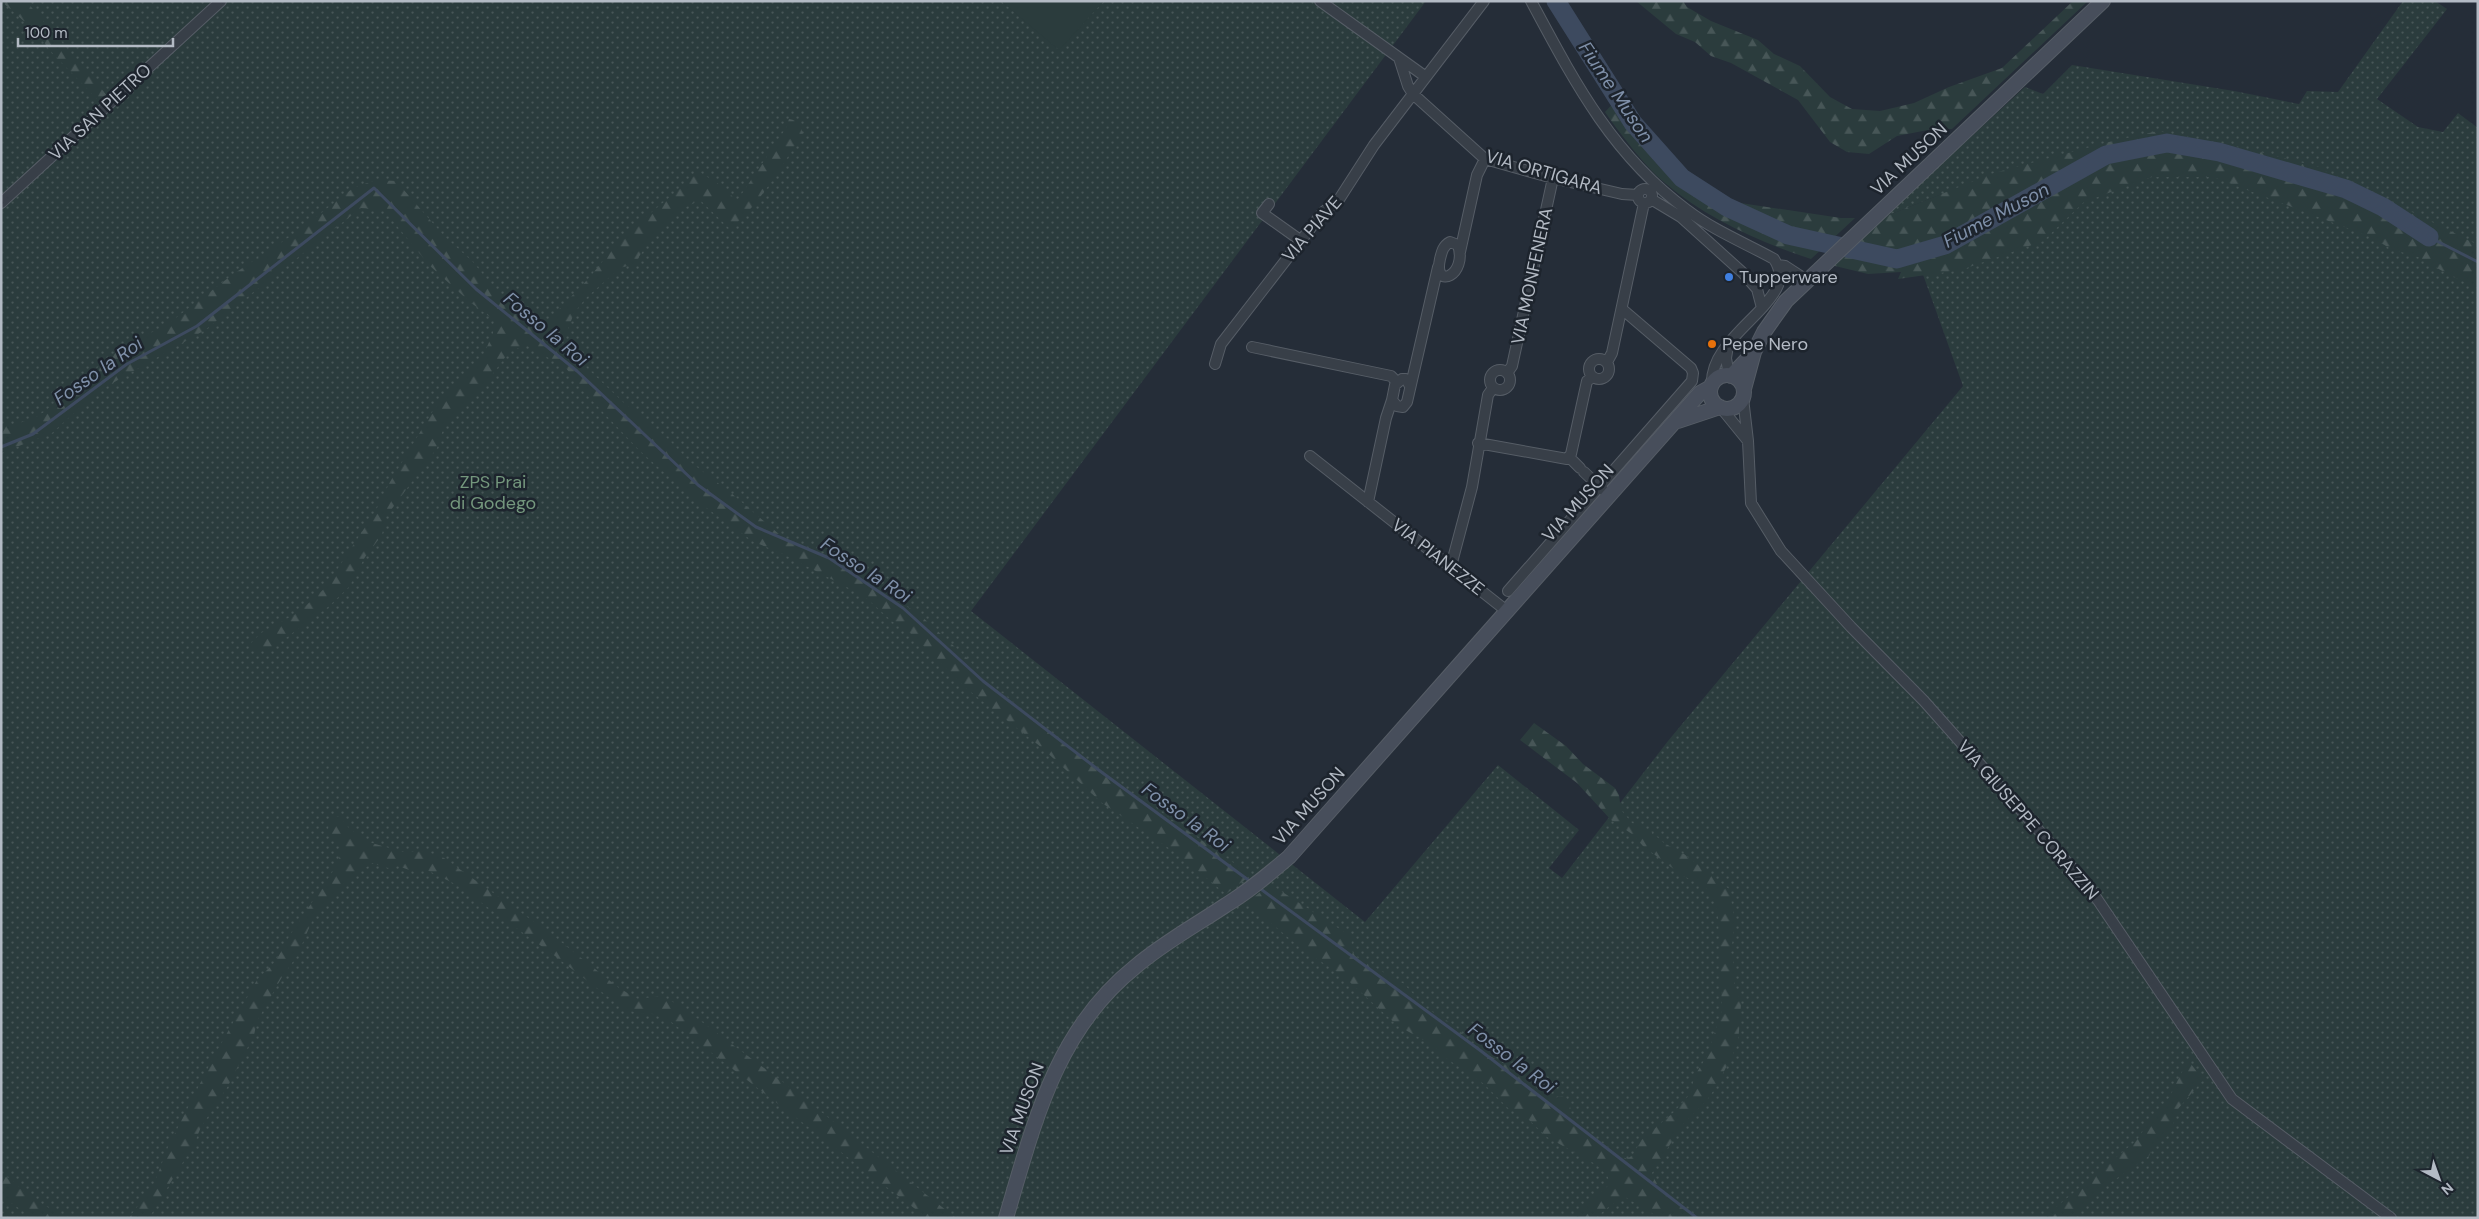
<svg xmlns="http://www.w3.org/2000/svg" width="2479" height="1219" font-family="'DM Sans',sans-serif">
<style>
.green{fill:url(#green-dots)}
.forest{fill:url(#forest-firs)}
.pitch{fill:#2b3c3d}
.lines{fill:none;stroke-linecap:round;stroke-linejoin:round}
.stream{stroke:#3d4a5f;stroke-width:3}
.river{stroke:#3d4a5f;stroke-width:19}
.street-casing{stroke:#565d66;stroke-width:12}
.secondary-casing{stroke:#565d66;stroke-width:16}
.street{stroke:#383f48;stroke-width:10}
.secondary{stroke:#474e5b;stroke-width:14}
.shop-dot{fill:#3f7fe0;stroke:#1d242d;stroke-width:2}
.food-dot{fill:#e8710a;stroke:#1d242d;stroke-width:2}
.labels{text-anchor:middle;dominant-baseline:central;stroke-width:5;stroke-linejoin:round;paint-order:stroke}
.street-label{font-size:18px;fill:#b3bac4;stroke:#1d242d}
.poi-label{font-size:18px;fill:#b3bac4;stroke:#1d242d;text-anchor:start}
.park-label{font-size:18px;fill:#74977d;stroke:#1d242d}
.water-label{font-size:19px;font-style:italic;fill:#7f90a9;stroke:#1d242d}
</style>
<defs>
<pattern id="green-dots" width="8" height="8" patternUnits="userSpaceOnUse" patternTransform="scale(1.25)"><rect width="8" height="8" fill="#2b3c3d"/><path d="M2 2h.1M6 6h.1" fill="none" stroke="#475657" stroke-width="1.8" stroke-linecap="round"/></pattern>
<pattern id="forest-firs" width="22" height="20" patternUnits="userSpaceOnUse" patternTransform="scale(1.25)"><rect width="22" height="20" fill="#2b3c3d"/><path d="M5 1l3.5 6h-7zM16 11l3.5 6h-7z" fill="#475657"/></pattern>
</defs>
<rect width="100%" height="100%" fill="#252d38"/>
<path class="green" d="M1 1H1426L971 611 1365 922 1498 765 1579 830 1549 868 1562 878 1668 741 1963 386 1907 230 1942 194 1884 217 2025 87 2043 94 2072 65 2234 91 2299 104 2307 91 2338 92 2403 1H2435L2447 9 2377 99 2418 127 2443 132 2458 113 2478 128V1218H1Z"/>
<path class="forest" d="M1 1H26L116 106H104L54 55 34 30Z
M1636 1H1683L1687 7 1711 21 1758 40 1774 54 1800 66 1830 97 1852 109 1880 111 1914 103 1949 87 2002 68 2073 1H2088L1952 129H1933L1897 136 1869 154 1847 152 1830 142 1798 100 1731 63 1711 56 1695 42 1676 34Z
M1618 98 1638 137 1734 202 1841 218H1855L1811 259C1759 242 1706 218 1665 183 1647 169 1618 131 1605 112Z
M789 119 798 121 803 133C781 167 761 203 730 229L700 200 684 208 655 233 634 264 620 268 587 297 574 313 568 329 560 341 573 355 623 402 668 439 689 461 731 493 787 541 853 566 876 579 893 598 919 614 969 660 983 678 1122 789 1141 798 1251 875 1226 894 1176 853 1102 803 1041 747 967 689 909 632 893 622 864 596 781 553 754 542 694 499 640 451 584 392 566 368 526 345 509 352 486 383 444 427 437 448 385 518 382 535 365 557 349 587 328 607 272 648 255 652 250 644 261 633 299 612 325 588 375 512 390 482 434 409 483 356 493 333 494 320 470 302 429 265 384 210 361 208 205 330 97 392 52 433 1 453V428L33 419 44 412 114 354 136 339 164 327 232 275 297 232 353 188 376 180 396 181 444 236 473 262 497 292 515 302 539 323 547 322 589 278 624 235 676 192 698 171 723 187 737 201 786 128Z
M2158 131 2256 151 2319 167 2375 201 2412 212 2478 245V288L2451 276 2418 257 2391 249 2373 238 2213 177H2152L2084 202 2043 241 1961 270 1898 279 1901 272 1868 274 1831 265 1884 217 1994 173 2109 142Z
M1534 723 1566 746 1583 764 1615 788 1619 795 1621 810 1632 823 1650 831 1664 843 1684 854 1729 889 1735 921 1731 953 1735 969V984L1741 1004 1738 1044 1716 1087 1707 1100 1683 1124 1652 1173C1659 1195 1681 1205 1699 1218H1660L1625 1197 1611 1205 1595 1218H1569L1609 1185 1608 1177 1597 1165 1547 1137 1529 1120 1508 1108 1484 1084 1443 1056 1433 1045 1398 1026 1343 976 1302 949 1247 903 1270 884 1352 937 1351 949 1355 956 1404 984 1426 1008 1454 1025 1477 1049 1512 1068 1530 1085 1554 1098 1562 1096 1569 1100 1573 1124C1593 1132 1607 1150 1627 1159L1633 1155 1641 1140 1674 1112 1691 1093 1694 1077 1707 1056 1722 1010 1718 914 1713 899 1705 886 1683 876 1643 846 1632 834 1611 820 1577 783 1520 740Z
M330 815 340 817 349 828 365 841 403 852 425 851 444 858 551 934 619 988 638 999 661 996 679 1005 783 1082 956 1218H927L670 1021 650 1013 642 1014 624 1009 555 956 457 885 427 870 415 872 398 866 388 868 372 863 342 885 312 921 297 956 282 977 257 1021 254 1035 228 1086 201 1127 194 1144 149 1218H129L154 1184 168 1147 213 1058 257 980 275 962 290 935 335 868 340 856 341 845 328 830Z
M2188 1060 2203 1080 2177 1110 2171 1133 2152 1149 2149 1156 2107 1185 2071 1218H2043L2137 1140 2150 1120 2167 1102Z
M1 1175 11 1179 27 1195 66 1218H33L1 1196Z"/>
<path class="pitch" d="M1001 1H1104L1059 50Z"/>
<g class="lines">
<path class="stream" d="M2429 237 2478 262
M1 447 33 434 127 364 197 326 374 188 476 289 577 371 698 485 756 527 829 558 903 608 983 681 1100 771 1251 882
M1258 887 1481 1051 1697 1218"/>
<path class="river" d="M1556 1 1633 123 1682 178 1727 207 1788 235 1897 259 1945 245 2106 155 2167 143 2219 152 2346 189 2383 207 2429 237"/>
<defs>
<path id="street" d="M1320 1 1426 77
M1531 1C1574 81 1612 155 1687 210 1713 230 1745 243 1774 259 1787 279 1776 292 1762 308
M1400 61 1408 86 1413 94 1485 159 1553 178 1622 194 1638 195
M1638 196a7 7 0 1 1 14 0a7 7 0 1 1-14 0Z
M1651 199 1681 217 1743 273 1757 289 1762 308C1742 330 1710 354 1712 385
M1 203 221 1
M1269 204 1262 213 1300 240
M1450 242 1458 245C1468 275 1433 291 1440 259 1442 251 1443 246 1450 242Z
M1460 252 1477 175 1485 159
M1778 265 1785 266 1808 281
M1728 346 1726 358 1729 376
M1252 347 1391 376 1397 382
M1589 369a10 10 0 1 1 20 0a10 10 0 1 1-20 0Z
M1607 362 1612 353 1644 203
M1215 364 1221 344 1323 212 1338 201 1374 145 1484 1
M1490 380a10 10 0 1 1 20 0a10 10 0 1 1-20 0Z
M1507 373 1512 366 1553 178
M1410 386 1406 379H1402L1395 385 1392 400 1397 406 1403 407 1407 402 1438 267
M1722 409 1748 441 1743 398
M1748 441 1751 503 1781 551 1851 627 1924 701 2089 887 2232 1099 2391 1218
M1478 443 1567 459 1571 454 1587 381 1593 377
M1310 456 1508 612
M1569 457 1580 468
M1584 472 1603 490
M1368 502 1386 418 1392 400
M1451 566 1472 487 1488 395 1493 388
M1508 591 1692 381 1693 373 1691 368 1622 309"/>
<path id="secondary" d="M1710 392a17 17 0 1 1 34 0a17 17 0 1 1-34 0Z
M1731 376 1754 352
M1744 389 1754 352 1764 332 1786 301 2103 1
M1678 421 1720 407
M1006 1218C1034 1124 1055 1031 1135 967 1163 943 1196 925 1226 905 1249 891 1269 874 1289 857L1700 393 1711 387"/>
</defs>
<use href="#street" class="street-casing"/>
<use href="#secondary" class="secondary-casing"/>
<use href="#street" class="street"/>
<use href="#secondary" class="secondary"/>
</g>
<circle class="shop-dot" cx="1729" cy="277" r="5"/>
<circle class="food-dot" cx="1712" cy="344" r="5"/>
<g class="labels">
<g class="street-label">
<text transform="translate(100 112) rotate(-43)">VIA SAN PIETRO</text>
<text transform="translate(1909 159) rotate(-43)">VIA MUSON</text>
<text transform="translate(1544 172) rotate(16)">VIA ORTIGARA</text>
<text transform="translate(1312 229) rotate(-49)">VIA PIAVE</text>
<text transform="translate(1532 276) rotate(-78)">VIA MONFENERA</text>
<text transform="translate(1578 503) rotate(-48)">VIA MUSON</text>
<text transform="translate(1438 557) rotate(38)">VIA PIANEZZE</text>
<text transform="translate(1309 806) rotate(-48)">VIA MUSON</text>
<text transform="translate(2028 820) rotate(49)">VIA GIUSEPPE CORAZZIN</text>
<text transform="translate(1022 1109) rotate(-70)">VIA MUSON</text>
</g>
<g class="poi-label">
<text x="1739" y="277">Tupperware</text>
<text x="1722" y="344">Pepe Nero</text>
</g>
<g class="park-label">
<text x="493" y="482">ZPS Prai<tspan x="493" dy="21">di Godego</tspan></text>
</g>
<g class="water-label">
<text transform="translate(1616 92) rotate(56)">Fiume Muson</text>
<text transform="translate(1996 215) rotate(-28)">Fiume Muson</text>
<text transform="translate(546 329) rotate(40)">Fosso la Roi</text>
<text transform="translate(98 371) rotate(-35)">Fosso la Roi</text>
<text transform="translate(866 570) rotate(33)">Fosso la Roi</text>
<text transform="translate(1186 817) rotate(36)">Fosso la Roi</text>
<text transform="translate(1512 1058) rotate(37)">Fosso la Roi</text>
</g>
</g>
<rect width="2479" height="1219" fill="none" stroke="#b3bac4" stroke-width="5"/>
<g transform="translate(2439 1179) rotate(139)" stroke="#1d242d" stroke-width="4" paint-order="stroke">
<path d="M0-4L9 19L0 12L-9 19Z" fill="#b3bac4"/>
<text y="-8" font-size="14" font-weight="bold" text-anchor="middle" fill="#b3bac4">N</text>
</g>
<path d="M18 38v8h155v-8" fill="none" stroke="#b3bac4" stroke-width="2.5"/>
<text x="25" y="38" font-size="15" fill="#b3bac4" stroke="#1d242d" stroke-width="4" paint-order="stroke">100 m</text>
</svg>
